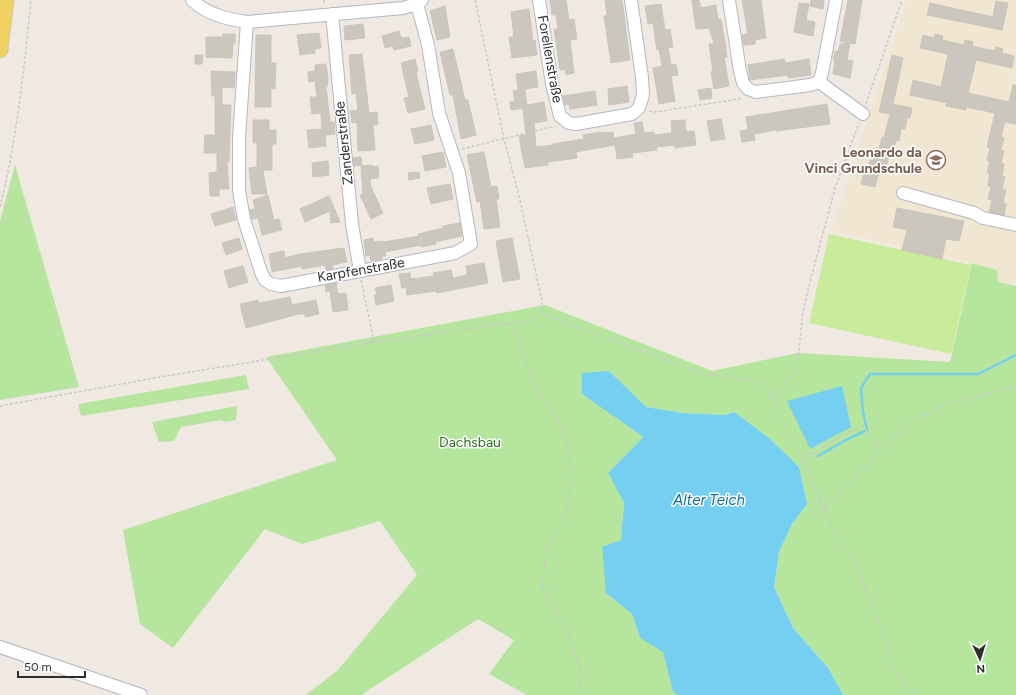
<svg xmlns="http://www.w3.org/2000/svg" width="1016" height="695" font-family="Figtree,sans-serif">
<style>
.education{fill:#f0e6d1}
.green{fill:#b6e59e}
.pitch{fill:#c9ec9a}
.water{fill:#75cff0}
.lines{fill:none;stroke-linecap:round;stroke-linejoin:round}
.stream{stroke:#75cff0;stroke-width:2.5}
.building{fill:#cbc7bf;stroke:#cbc5ba}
.minor-casing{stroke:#b4b7c1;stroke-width:14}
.major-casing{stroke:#c9c9c9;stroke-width:17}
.path{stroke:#c9c9c9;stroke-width:1.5;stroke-dasharray:3 2;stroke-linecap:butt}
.minor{stroke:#fff;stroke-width:12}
.major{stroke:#f2d163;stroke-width:15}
.labels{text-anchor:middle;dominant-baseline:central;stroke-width:3;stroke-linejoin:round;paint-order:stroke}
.street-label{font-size:14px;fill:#2e2e2e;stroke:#fff}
.education-label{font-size:14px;font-weight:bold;fill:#785e54;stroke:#fff;text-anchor:end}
.park-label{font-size:14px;fill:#2c6e1b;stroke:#fff}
.water-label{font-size:15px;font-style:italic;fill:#0d6fa3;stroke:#fff}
</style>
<rect width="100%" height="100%" fill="#efe9e1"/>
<path class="education" d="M907 0H1016V69L1012 89 1016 90V286L998 282 997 269 832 231Z"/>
<path class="green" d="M15 165 79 387 0 400V221Z
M972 263 997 270 998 282 1016 286V695H843L828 668 793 628 774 587 779 552 792 524 807 504 799 467 769 438 734 412 725 415 683 413 645 407 609 371 582 394 643 437 608 473 624 503 621 540 606 593 632 614 640 638 663 651 673 692 678 695H527L489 674 514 640 478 619 361 695H306L337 671 417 575 380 521 302 544 265 529 173 648 140 624 123 530 337 460 266 357 545 305 712 371 798 353 950 362Z
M246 375 249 389 81 416 78 404Z
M237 406 236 420 226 422 221 420 181 427 174 441 159 442 152 422Z"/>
<path class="pitch" d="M829 234 971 265 951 354 809 323Z"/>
<path class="water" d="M609 371 646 407 683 413 725 415 734 412 769 438 799 467 807 504 792 524 779 552 774 587 793 628 828 668 843 695H678L673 692 663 652 640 638 632 614 606 593 602 547 621 540 624 503 608 473 643 437 582 394V373Z
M842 386 851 427 810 449 787 401Z"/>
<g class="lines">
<path class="stream" d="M818 456 846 440 867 430 863 412 861 388 870 374H978L1016 355"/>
</g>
<path class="building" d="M550 0H566L569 20 574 19 577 39 570 40 574 73 566 75 565 69 560 70 554 29H558L556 15H552Z
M605 0H622L630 60 611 63 604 16 607 15Z
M692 0H699L701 8 716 5 718 20 721 19 725 42 727 57H724L729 86 714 89 711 72H713L709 44H714L709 28 696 29Z
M742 0H761L766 38 755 40V44L744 45 742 35 748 34Z
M811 0H824L823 9 810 6Z
M848 0H862L855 44 850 43 847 60 853 61 850 78 833 74 835 60H833L835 51 838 52 840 44 848 43 840 41Z
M996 1 1008 3 1002 30 927 15 930 3 993 17Z
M799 3 809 4 806 20 815 22 813 36 794 32Z
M661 4 665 30 670 29 673 47 668 48 671 65 676 64 678 75 671 76 675 101 659 104 653 68 662 66 659 49 657 50 653 23 648 24 645 6Z
M445 6 450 37 437 40 430 11Z
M529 9 533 41 535 40 537 55 512 58 509 37H514L511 12Z
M363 24 365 38 345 40 344 26Z
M399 31 401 38 409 37 411 46 394 50 393 46 385 48 382 36Z
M319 33 321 48 315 49V53L300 55 297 35Z
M223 34H235V43H233L232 58 206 57V37H223Z
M935 34 943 36 942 40 964 45 965 40 973 42 972 46 995 51 996 47 1003 49 1002 53 1014 56 1012 68 976 60 968 93 1009 102 1013 85H1016V124L1005 122 1001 137 1004 138 1001 150 1004 151 1001 163 1004 164 1002 176 1005 177 1002 189 1006 190 1003 203 1006 204 1004 215 989 212 992 200 988 199 991 187 988 186 990 174 987 173 990 161 987 160 990 148 987 147 995 113 966 107V110L946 106 947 103 910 95 913 80 941 87 948 54 920 48 923 35 934 38Z
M256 35H271V63H276L275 89 271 88V107H255Z
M453 49 465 100H468L476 135 461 139 453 95H450L440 52Z
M362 54 369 113 377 112 378 124 373 125 375 150 358 151 357 122 352 123 350 111 358 110 356 93 352 94 349 55Z
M195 55H203L202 64H195Z
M892 55 903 58 893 104 912 108 910 118H907L905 129H901L899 141 896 140 893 153 890 152 887 164H883L880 175H878L875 187 861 184 864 172 867 173 870 160 873 161 876 148 879 149 882 137 884 138 890 114 879 112Z
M415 59 418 71H416L418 81 425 109 408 113 404 98 409 97 401 63Z
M784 59 785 63 809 59 811 75 788 78V75L750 80 748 65Z
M326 64 328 79 327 87H326L330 122H334L335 134 325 135 326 146 309 148 307 130 322 129 321 113 312 114 310 97H317L315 81 309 82 308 72 315 71V65Z
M211 71 235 72 234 88 222 87V105H231L229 162H227L229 189H219V196H210L209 173 217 172V153H204L205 135H215V96H212Z
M536 71 538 87 518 90 516 74Z
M627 86 629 102 609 105 608 89Z
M711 88 712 98 700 100 698 90Z
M525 89 527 105 544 102 547 121 534 123 536 147 553 145V144L584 139 583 135 601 132V133L613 132 614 138 636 134 634 123 642 122 644 133 654 132V135L672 133 671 121 685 120 686 132 694 131 696 145 675 148V145L656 147 657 150 632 153 633 157 617 159 615 145 576 152 577 158 548 162V165L525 168 519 136 526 135 523 108 511 110 510 102 515 101 513 91Z
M595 91 597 105 570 109 569 104 565 105 563 96Z
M827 104 830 124 776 131V130L754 134 755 140 742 142 740 131 748 130 746 117Z
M721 119 725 139 711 141 707 121Z
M253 120H269V130H276V144H272V170H263L267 194H252L249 168 257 167V143H253Z
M431 125 434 140 415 144 411 129Z
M443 152 446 167 425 171 422 156Z
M484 152 491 187 497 186 499 199H496L500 227 484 229 480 201 477 202 467 155Z
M361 157 362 165 354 166 353 158Z
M328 161 329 175 313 177 312 163Z
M372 165 373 167 378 166 379 178 370 179 371 187 383 213 371 219 360 195 363 194 361 166Z
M419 172 420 178 409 180 408 173Z
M450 184 453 199 431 204 427 188Z
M268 195 274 220 279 219 282 230 262 235 258 218 252 219 250 210 255 209 253 200Z
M329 196 340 222 331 223 330 211 305 222 300 209Z
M233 207 236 220 215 226 211 214Z
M897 208 964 221 959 241 946 239 942 259 902 250 907 230 893 227Z
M460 223 462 236 435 242 436 244 421 247V245L385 252 386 256H382V259L371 261 370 255 366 256 364 240 373 238 374 242 383 241 384 242 419 236 418 234 443 228V226Z
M239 238 242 249 226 255 222 243Z
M512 238 520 279 503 282 496 241Z
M344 248 347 262 332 265 333 268 326 270 325 265 302 269V266L272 272 269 254 284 251 285 258 300 254Z
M484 263 488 283 437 293 436 291 407 295 406 287 402 288 399 274 410 273 411 279 434 276 433 273 451 270 453 278 467 275 466 266Z
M243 266 248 282 229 288 224 271Z
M336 283 338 294 346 293 348 310 333 312 330 291 326 292 325 285Z
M391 285 394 301 376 305 374 295H377L375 288Z
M290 297 292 305 316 300 319 314 305 317V314H299L246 328 240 304 258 300 259 303Z"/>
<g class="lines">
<defs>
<path id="minor" d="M192 0C208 15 227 19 247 22L403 8 417 4 422 0
M539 0 552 84 560 116 569 123 576 124 632 114 639 108 643 95 642 77 631 0
M729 0 740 71 743 83 748 89 756 92 810 85 819 82 822 73 836 0
M332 14 352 224 360 271
M247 22 239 137V191L244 219 261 272 265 280 271 284 281 286 455 253 471 244 459 173 439 113 428 45 417 4
M819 82 863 114
M903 193 974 213 983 218 1016 225
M0 647 141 695"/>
<path id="major" d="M0 50 6 0"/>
</defs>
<use href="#minor" class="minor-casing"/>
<use href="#major" class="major-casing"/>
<path class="path" d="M324 0V5
M475 0 504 139 520 200 542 301V314
M866 104 902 0
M649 111 655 112 739 99 741 97
M462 149 555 126
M0 207C17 139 24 69 31 0
M361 280 374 341
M542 314 704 374 764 382 773 398 842 549 853 560 870 597 886 645 888 663 914 695
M511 323 533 382 558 421 567 443 572 478 566 512 546 551 542 587 567 631 581 671 580 686 583 695
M774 397 797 370 803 311 810 282 835 188 859 123
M0 406 160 377 374 342 532 320 542 314
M799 455 815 452
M803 464C820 447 840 436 863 426L869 434 879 450
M824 508 858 474 880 450 914 420 947 404 1016 386"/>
<use href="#minor" class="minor"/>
<use href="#major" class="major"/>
</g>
<defs>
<symbol id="school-ring" viewBox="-11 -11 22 22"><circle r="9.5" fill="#fff" stroke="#8d6e63" stroke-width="1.5"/><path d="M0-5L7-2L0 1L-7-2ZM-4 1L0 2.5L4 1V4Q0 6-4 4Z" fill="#8d6e63"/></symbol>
</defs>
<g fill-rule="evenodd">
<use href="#school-ring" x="925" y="149" width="22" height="22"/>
</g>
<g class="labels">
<g class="street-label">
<text transform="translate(550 59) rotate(80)">Forellenstraße</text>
<text transform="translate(344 143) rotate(-96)">Zanderstraße</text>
<text transform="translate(361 270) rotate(-10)">Karpfenstraße</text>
</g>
<g class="education-label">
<text x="922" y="152">Leonardo da<tspan x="922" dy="16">Vinci Grundschule</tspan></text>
</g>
<g class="park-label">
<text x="470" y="442">Dachsbau</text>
</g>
<g class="water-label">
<text x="709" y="500">Alter Teich</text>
</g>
</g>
<g transform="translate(980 659) rotate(176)" stroke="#ffffff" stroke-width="3" paint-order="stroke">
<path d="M0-3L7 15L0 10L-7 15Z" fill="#2e2e2e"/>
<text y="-6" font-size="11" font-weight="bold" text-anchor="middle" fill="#2e2e2e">N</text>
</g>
<path d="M18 671v6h67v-6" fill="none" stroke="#2e2e2e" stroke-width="2"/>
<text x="24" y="671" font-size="12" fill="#2e2e2e" stroke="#ffffff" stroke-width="3" paint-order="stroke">50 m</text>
</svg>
